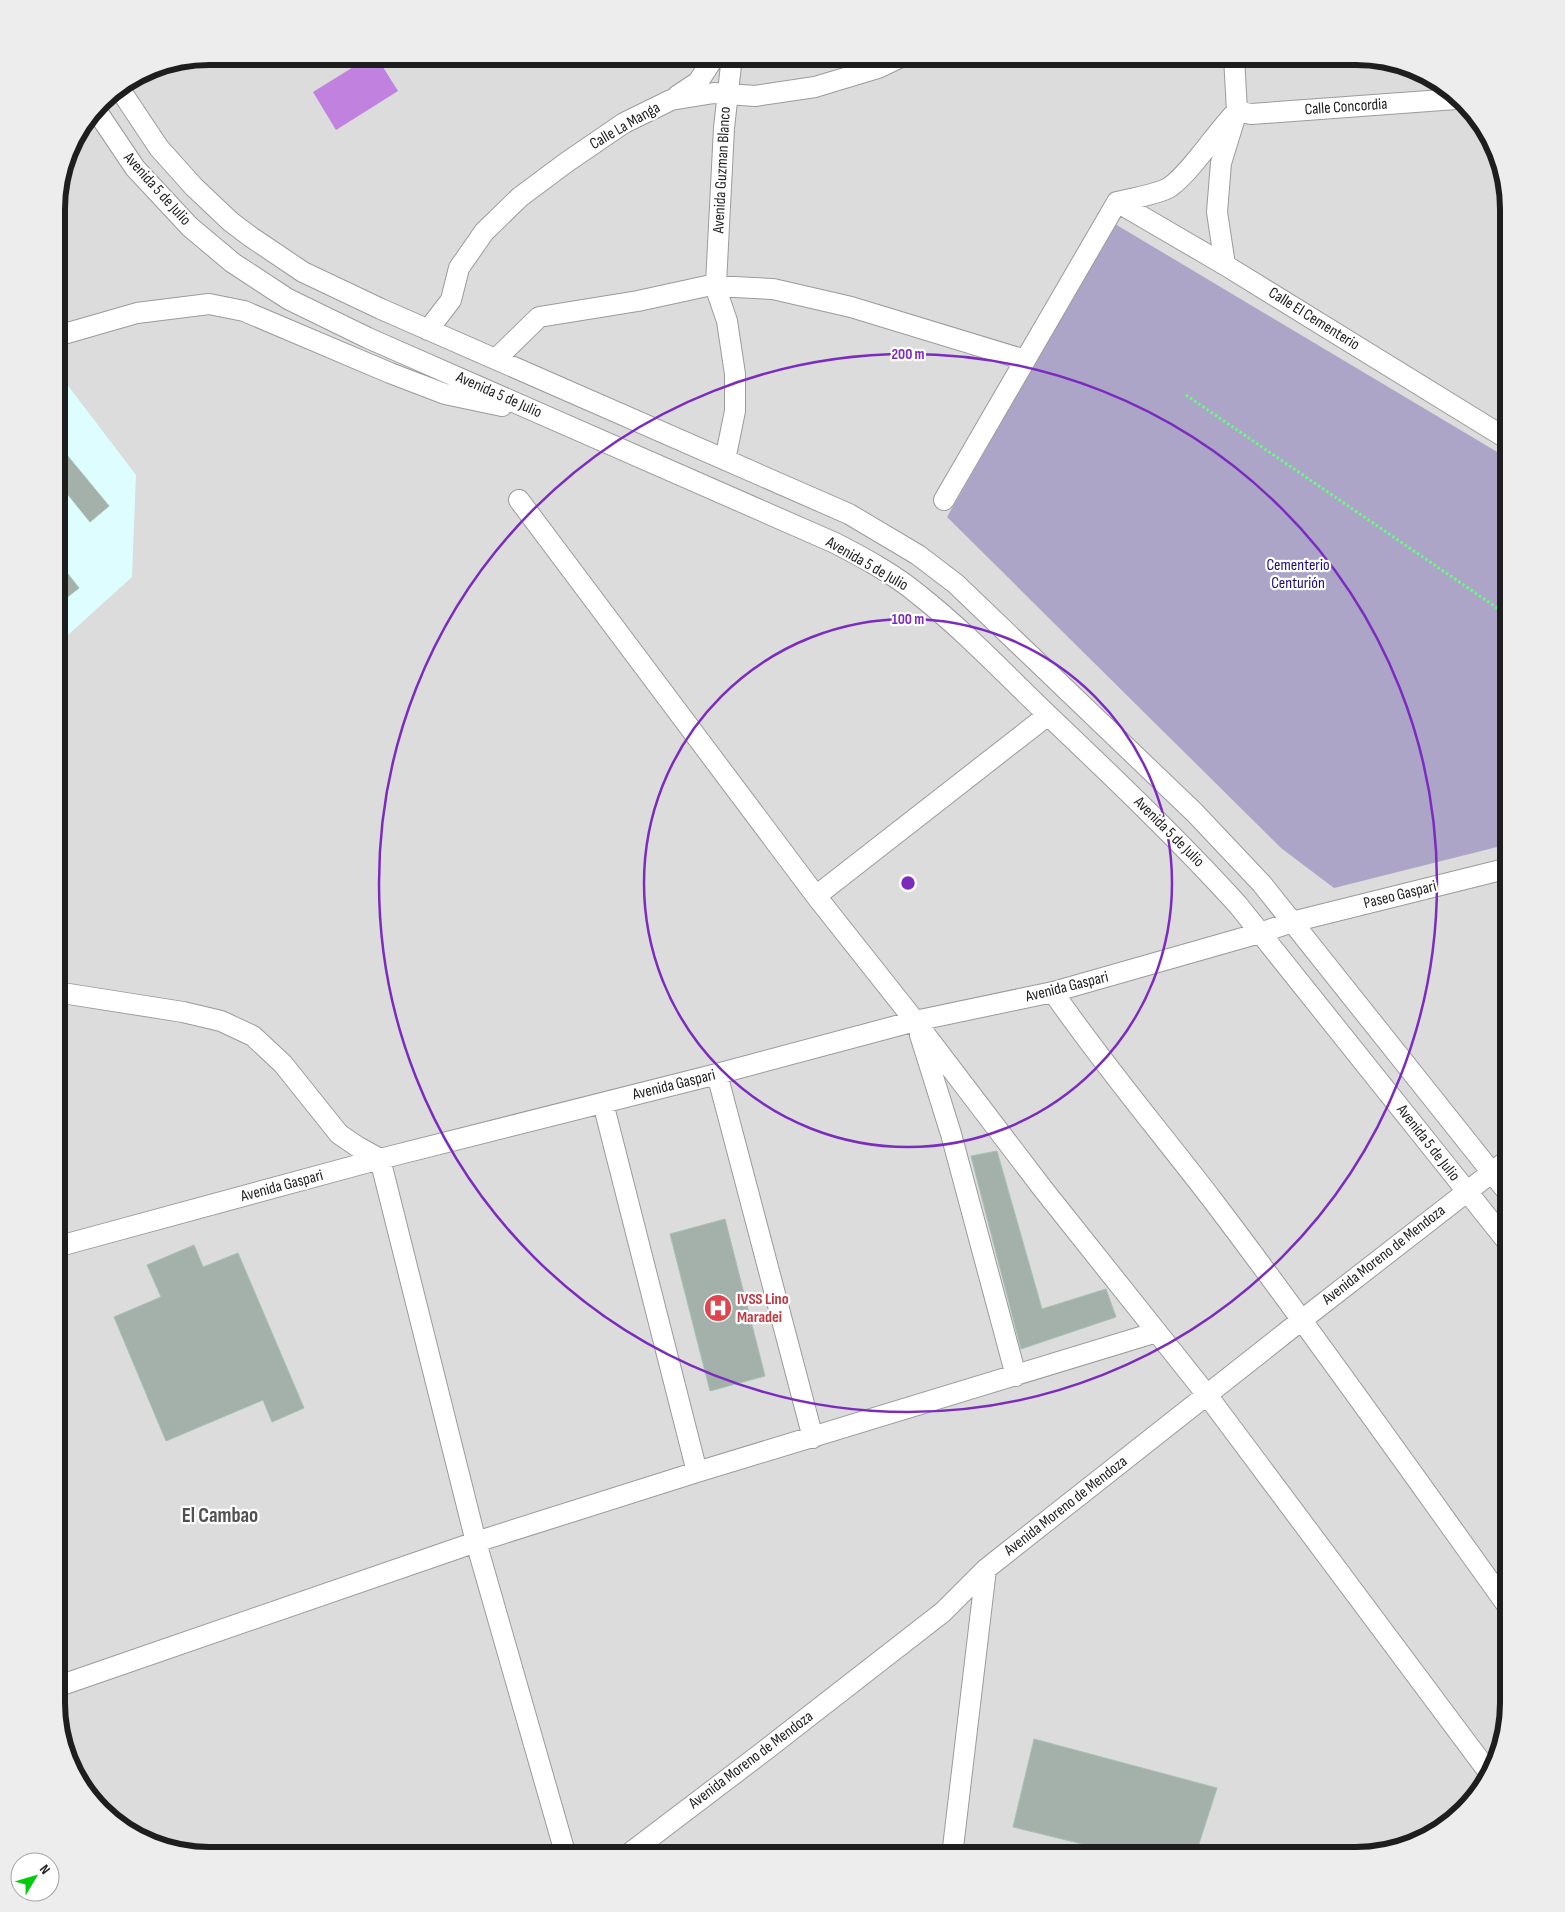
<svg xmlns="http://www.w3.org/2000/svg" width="1565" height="1912" font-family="'Sofia Sans Condensed',sans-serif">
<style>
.residential{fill:#dbdcdb}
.education{fill:#ddfdff}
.cemetery{fill:#aca5c8}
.pitch{fill:#c081df}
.building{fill:#a3b1aa;stroke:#a6c1b3}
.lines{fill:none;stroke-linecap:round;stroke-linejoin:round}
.minor-casing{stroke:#9b9b9b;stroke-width:22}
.path{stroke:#6afb81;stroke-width:3;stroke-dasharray:2.5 2.5;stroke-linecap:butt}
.minor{stroke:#fff;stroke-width:20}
.ring{fill:none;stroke:#7b2cbf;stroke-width:2.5}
.labels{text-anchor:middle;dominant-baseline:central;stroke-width:4.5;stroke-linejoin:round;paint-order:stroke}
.street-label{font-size:16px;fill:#1e1e1e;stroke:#fff}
.park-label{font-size:16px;fill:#1b0b7d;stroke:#fff}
.health-label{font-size:16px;font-weight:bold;fill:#be3a42;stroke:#fff;text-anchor:start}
.district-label{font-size:21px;font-weight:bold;fill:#515151;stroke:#fff}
.rim{fill:none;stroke:#1e1e1e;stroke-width:6}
.centre{fill:#7b2cbf;stroke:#fff;stroke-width:2.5}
.ring-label{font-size:15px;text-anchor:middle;font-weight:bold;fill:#7b2cbf;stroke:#fff;stroke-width:4.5;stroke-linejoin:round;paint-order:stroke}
</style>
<rect width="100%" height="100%" fill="#e4efec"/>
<path class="residential" d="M209 56 1366 57 1432 77 1483 124 1501 160 1509 209V1704L1488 1779 1441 1830 1405 1848 1357 1856H208L133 1835 82 1788 64 1752 56 1703 57 198 72 141 108 94 151 68Z"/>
<path class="education" d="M57 380 66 383 136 475 132 577 57 645Z"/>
<path class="cemetery" d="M1115 224 1509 459V844L1334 888 1281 848 947 517Z"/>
<path class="pitch" d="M371 56H376L398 91 336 130 313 92Z"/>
<path class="building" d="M57 443 109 506 90 522 57 481Z
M57 560 79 588 56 606 57 573Z
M997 1151 1042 1309 1106 1289 1116 1317 1021 1349 971 1156Z
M725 1219 765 1376 710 1391 670 1234Z
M194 1245 203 1267 238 1253 304 1408 272 1422 263 1400 166 1441 114 1317 161 1297 147 1265Z
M1034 1739 1217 1788 1195 1856H1131L1013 1827Z"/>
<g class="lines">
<defs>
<path id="minor" d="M119 88 159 148 194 187 231 222 251 237 303 272 381 309 849 514 918 555 956 584 1195 813 1262 884 1509 1194
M677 96 698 82 715 56
M96 110 135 168 190 227 233 263 288 299 368 338 835 543C864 558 894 574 919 595 966 632 1007 676 1050 717 1114 778 1178 839 1238 905L1509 1244
M1117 202 1225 265 1509 440
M1225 265 1217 212 1221 163 1237 111 1234 57
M716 284 724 128 732 56
M715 286 727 321 735 374V411L725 460
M428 330 451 300 459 268 484 232 520 197 567 162 624 123 671 100 714 93 755 96 815 87 878 68 903 56
M57 336 137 313 209 304 244 311 390 373 445 394 502 406
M496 359 539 317 638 301 716 284 715 286 773 289 851 307 1025 360
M519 500 816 896 915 1021 1043 1189 1207 1395 1490 1774
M944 500 1117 202C1130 199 1159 194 1170 187 1192 171 1216 132 1237 111L1251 114 1456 99
M816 896 1048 715
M56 992 183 1012 221 1021 253 1036 283 1064 339 1134 358 1147 380 1159 476 1542 566 1856
M1053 992C1104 1066 1163 1135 1217 1206 1317 1338 1412 1473 1509 1608
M920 1035 951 1134 1016 1376
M717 1074 813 1438
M603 1103 697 1472
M56 1247 380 1159 717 1074 915 1021 1053 992 1260 933 1292 922 1509 868
M56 1687 476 1542 697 1472 1157 1332
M626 1856 763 1752 943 1612 986 1569 1289 1330 1509 1159
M952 1856 986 1569"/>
</defs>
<use href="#minor" class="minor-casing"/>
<path class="path" d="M1186 395 1509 616"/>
<use href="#minor" class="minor"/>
</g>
<g class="ring">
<circle cx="908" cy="883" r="264"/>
<circle cx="908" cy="883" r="529"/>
</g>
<defs>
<symbol id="hospital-disc" viewBox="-11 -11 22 22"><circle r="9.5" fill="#e0444e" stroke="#fff"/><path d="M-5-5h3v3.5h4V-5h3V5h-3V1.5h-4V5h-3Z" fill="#fff"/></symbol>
</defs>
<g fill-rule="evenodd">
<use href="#hospital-disc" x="702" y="1292" width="32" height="32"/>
</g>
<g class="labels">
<g class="street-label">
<text transform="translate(1346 107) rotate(-4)">Calle Concordia</text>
<text transform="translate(625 126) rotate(-30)">Calle La Manga</text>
<text transform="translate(722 170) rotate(-87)">Avenida Guzman Blanco</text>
<text transform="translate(157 189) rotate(48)">Avenida 5 de Julio</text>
<text transform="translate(1314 319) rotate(32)">Calle El Cementerio</text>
<text transform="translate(499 395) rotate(24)">Avenida 5 de Julio</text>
<text transform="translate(867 564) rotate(30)">Avenida 5 de Julio</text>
<text transform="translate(1169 832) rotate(45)">Avenida 5 de Julio</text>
<text transform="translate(1400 895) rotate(-14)">Paseo Gaspari</text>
<text transform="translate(1067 987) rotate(-14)">Avenida Gaspari</text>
<text transform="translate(674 1085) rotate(-14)">Avenida Gaspari</text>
<text transform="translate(1428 1143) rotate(52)">Avenida 5 de Julio</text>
<text transform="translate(282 1186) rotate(-15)">Avenida Gaspari</text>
<text transform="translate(1384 1255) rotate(-38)">Avenida Moreno de Mendoza</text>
<text transform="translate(1066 1506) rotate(-38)">Avenida Moreno de Mendoza</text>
<text transform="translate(751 1760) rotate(-37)">Avenida Moreno de Mendoza</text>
</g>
<g class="park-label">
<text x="1298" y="565">Cementerio<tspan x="1298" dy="18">Centurión</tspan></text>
</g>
<g class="health-label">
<text x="737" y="1299">IVSS Lino<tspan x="737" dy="18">Maradei</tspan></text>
</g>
<g class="district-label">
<text x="220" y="1515">El Cambao</text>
</g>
</g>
<path d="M0 0H1565V1912H0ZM209 65H1356A144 144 0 0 1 1500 209V1703A144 144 0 0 1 1356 1847H209A144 144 0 0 1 65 1703V209A144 144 0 0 1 209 65Z" fill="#ededed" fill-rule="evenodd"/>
<path class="rim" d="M209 65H1356A144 144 0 0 1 1500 209V1703A144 144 0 0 1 1356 1847H209A144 144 0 0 1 65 1703V209A144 144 0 0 1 209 65Z"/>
<circle cx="908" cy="883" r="8" class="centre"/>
<g class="ring-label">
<text x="908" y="359">200 m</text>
<text x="908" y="624">100 m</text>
</g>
<g transform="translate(35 1877) rotate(52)"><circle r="24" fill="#ffffff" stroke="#a5a5a5"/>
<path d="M0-4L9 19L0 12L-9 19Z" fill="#00cc0c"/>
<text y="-8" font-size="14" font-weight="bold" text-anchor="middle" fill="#1e1e1e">N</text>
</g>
</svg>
